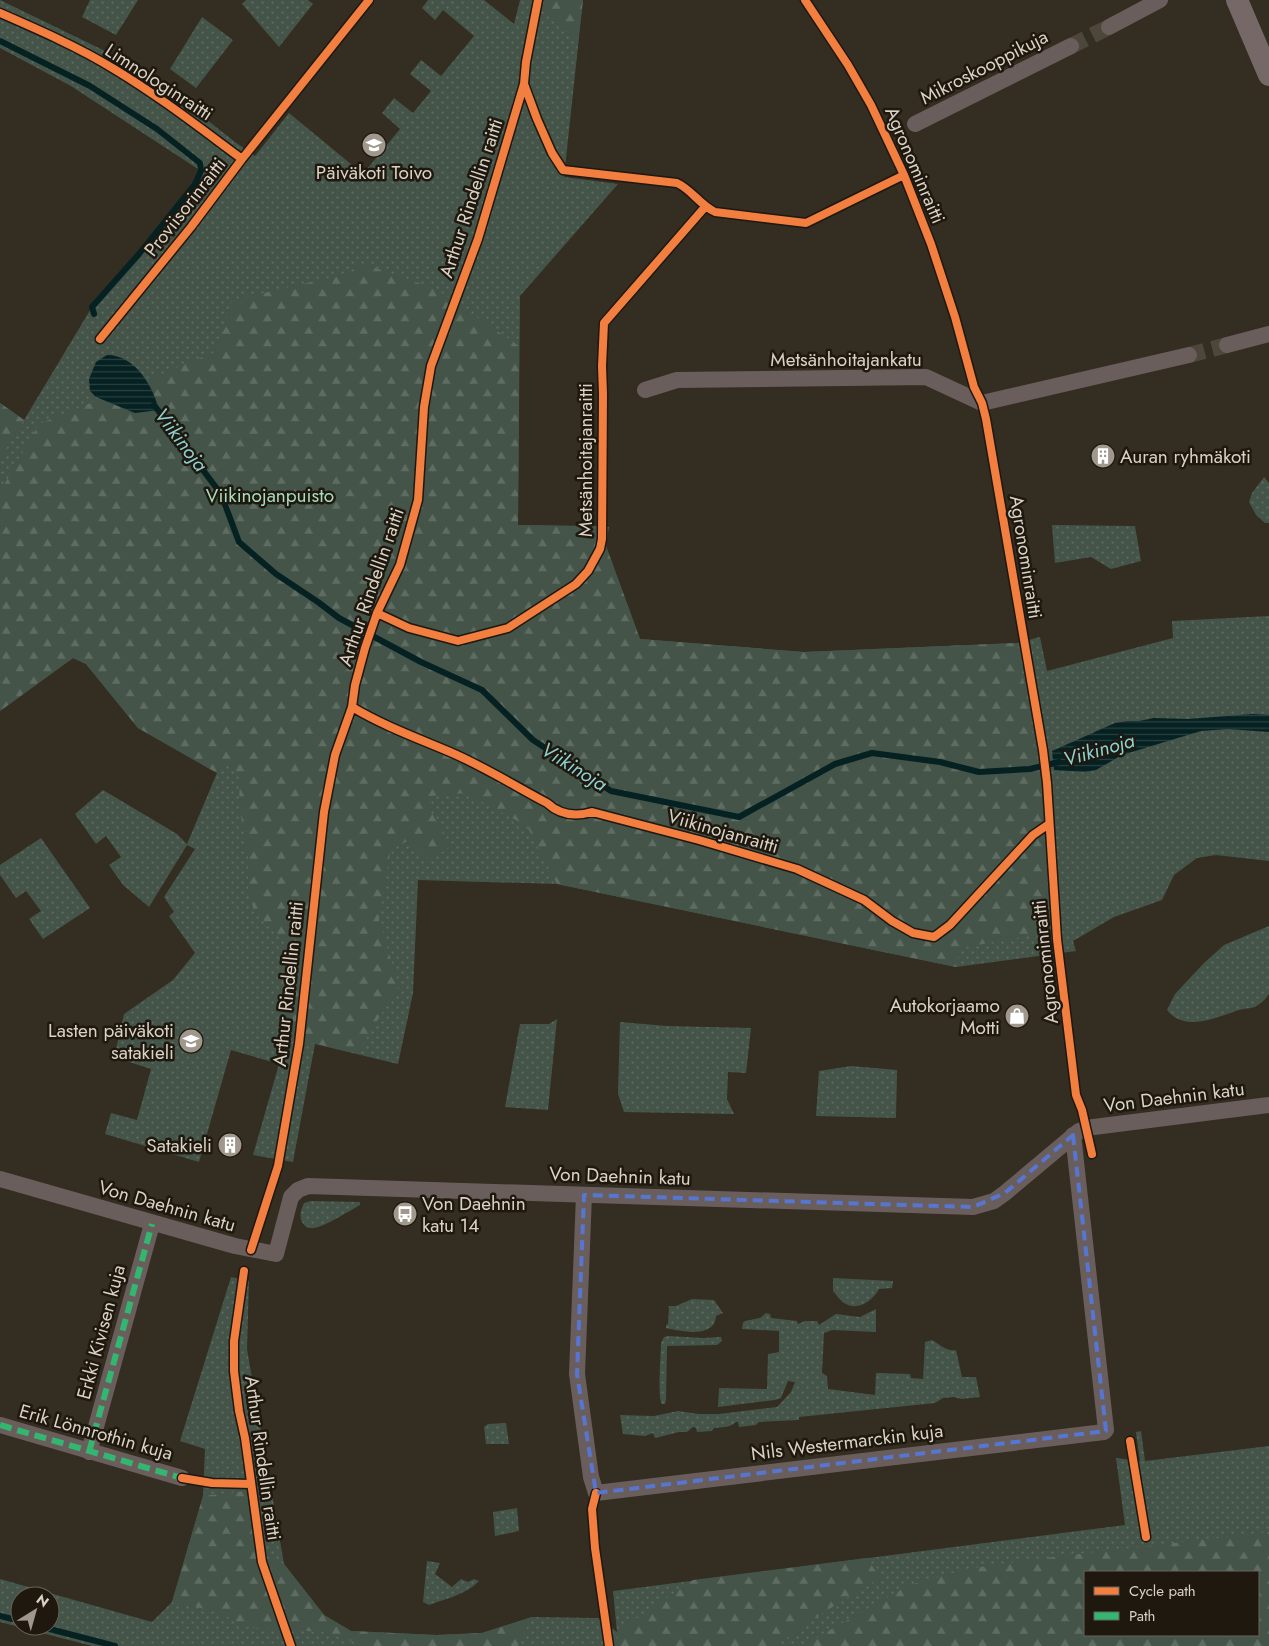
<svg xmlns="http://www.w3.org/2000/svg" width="1269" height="1646" font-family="Jost,sans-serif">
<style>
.green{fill:url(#green-dots);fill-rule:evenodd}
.forest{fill:url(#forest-firs);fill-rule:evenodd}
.water{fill:url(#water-rules)}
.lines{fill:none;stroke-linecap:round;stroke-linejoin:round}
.stream{stroke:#052121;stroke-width:6}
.street-tunnel{stroke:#4d463a;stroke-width:16;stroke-dasharray:16 8;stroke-linecap:butt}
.street{stroke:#6a5e5c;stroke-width:16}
.secondary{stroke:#766866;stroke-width:22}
.quiet{stroke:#33b770;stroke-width:6;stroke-dasharray:12 6;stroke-linecap:butt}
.cycleway-casing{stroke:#1e180f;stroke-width:11}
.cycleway{stroke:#f27e40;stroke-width:8}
.marked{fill:none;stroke:#5676d2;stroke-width:4;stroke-dasharray:10 6;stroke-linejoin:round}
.labels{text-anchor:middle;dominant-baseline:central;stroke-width:5;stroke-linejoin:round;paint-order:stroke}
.street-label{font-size:19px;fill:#dad2c5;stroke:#1e180f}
.poi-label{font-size:19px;fill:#dad2c5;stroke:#1e180f;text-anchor:end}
.park-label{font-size:19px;fill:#a7ddbe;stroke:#1e180f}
.water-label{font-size:20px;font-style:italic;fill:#8cd2d4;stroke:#1e180f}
</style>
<defs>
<pattern id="green-dots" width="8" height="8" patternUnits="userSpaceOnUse" patternTransform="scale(1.25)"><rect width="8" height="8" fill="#445449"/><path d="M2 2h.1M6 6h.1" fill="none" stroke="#5e6c62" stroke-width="1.8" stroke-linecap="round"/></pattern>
<pattern id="forest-firs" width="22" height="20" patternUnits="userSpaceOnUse" patternTransform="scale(1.25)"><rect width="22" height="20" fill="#445449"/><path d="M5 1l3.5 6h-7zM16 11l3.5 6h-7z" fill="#5e6c62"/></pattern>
<pattern id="water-rules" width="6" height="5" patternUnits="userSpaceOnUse" patternTransform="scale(1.25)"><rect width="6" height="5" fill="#052121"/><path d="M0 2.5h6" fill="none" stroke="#294040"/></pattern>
</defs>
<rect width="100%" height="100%" fill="#342d21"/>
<path class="green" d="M0 0 105 51 197 112 235 142 255 156 289 113 363 174 400 129 382 113 394 98 413 113 431 91 410 74 421 60 441 76 474 36 443 10 435 20 422 8 428 0H484L514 24 520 0H583L564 177 618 184 520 296 518 525 609 527 606 546 640 639 804 652 1017 643 1040 637 1047 671 1173 638 1172 621 1269 616V861L1216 855 1197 858 1174 875 1162 900 1114 917 1073 941 1076 951 956 967 557 884 418 880 413 993 398 1064 315 1044 293 1162 253 1155 279 1064 231 1050 199 1162 105 1134 111 1113 137 1120 151 1069 117 1058 116 1049 124 1014 173 980 195 953 169 916 174 912 164 897 195 849 187 845 149 907 123 885 109 865 121 857 106 836 96 844 75 814 103 790 177 834 187 844 217 773 138 728 86 664 73 658 0 711V403L24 420 92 307 139 254 195 184 201 171 71 86 0 48Z
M90 0H138L116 35 82 17Z
M246 0H308L313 4 279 47 242 4Z
M202 17 233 40 196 88 170 69Z
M1264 477 1269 483V523H1265L1256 515 1249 502 1252 493Z
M1052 525 1135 526 1141 561 1111 569 1091 557 1055 563Z
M41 838 90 908 43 939 29 919 41 911 26 891 16 898 0 875V865Z
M1269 926V994C1266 998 1263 1002 1258 1005 1254 1009 1245 1008 1239 1010 1217 1017 1185 1033 1167 1010L1175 994 1204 963 1224 945Z
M557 1019 548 1110 505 1107 520 1024H549Z
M620 1022 667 1026 751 1028 746 1073 728 1072 727 1099 734 1114 624 1112 618 1094Z
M851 1066 897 1070 896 1118 816 1116 819 1071Z
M311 1201 360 1202V1205C347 1212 328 1225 314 1228 309 1229 304 1226 302 1222 299 1215 301 1209 304 1203Z
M231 1277 249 1281 247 1349 284 1564 324 1615 351 1631 436 1635 482 1633 532 1617 598 1618 617 1632 613 1591 1125 1525 1116 1458 1140 1461 1136 1432 1141 1431 1145 1461 1269 1446V1646H92L0 1622V1579L152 1622 172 1602 203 1496 205 1449 180 1441ZM1085 1572H1258V1635H1085ZM20 1596H50V1626H20Z
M833 1278 893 1281 892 1288 879 1289C874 1299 860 1310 848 1305 842 1303 837 1296 833 1291Z
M692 1299 714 1300 723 1313 716 1316C715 1338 683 1332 666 1328V1325L668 1324 669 1308 668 1306H676Z
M876 1309V1332L832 1330 824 1333 822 1373 827 1376 828 1389 875 1395 876 1373 910 1374 911 1378 923 1379 925 1342 932 1340C939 1344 947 1352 956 1350L962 1377H976L980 1397 961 1399 954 1397 943 1398 935 1403 799 1417V1420L759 1422 756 1425 739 1427 738 1422H736C730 1428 722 1427 714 1428L712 1431 697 1432 696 1428 693 1427 687 1432H679L655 1438 653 1433 645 1436 623 1434 620 1415 654 1416 678 1411 699 1414H719L777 1407 791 1392 795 1382 788 1381 781 1398 775 1400 718 1407 719 1388 767 1389 768 1354 779 1352V1331L742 1329 743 1323 745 1321 760 1318 766 1313 770 1314 771 1318 797 1321 798 1324 805 1321H817L819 1325 836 1314 860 1317Z
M668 1336 703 1338 721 1337 722 1341 717 1345 667 1346 666 1400 665 1404H662C657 1396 661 1355 661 1343L664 1337Z
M506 1423 509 1444H486L484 1427 488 1424Z
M517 1508 519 1531 495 1536 493 1512Z
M427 1561 440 1563 435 1574 452 1587 461 1579 468 1582 474 1579 479 1581C467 1594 445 1599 429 1605L423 1602Z"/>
<path class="forest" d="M546 0H583L578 40 545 12Z
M358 262 436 289 519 346 518 525 597 526 606 546 640 639 804 652 1017 643 1043 793 1045 849 1051 926 1044 933 960 948 956 967 557 884 527 826 466 793 429 796 431 812 451 846 429 860 409 841 391 847 379 920 399 986 357 1053 277 1035 286 944 254 911 248 889V857L239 804 240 778 228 764 217 773 138 728 86 664 73 658 0 711V492L39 424 215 352 233 300 350 273Z
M0 403 24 420 0 459Z
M246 1491 257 1556 284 1564 324 1615 351 1631 436 1635 482 1633 532 1617 518 1646H367L322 1632 245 1627 219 1612 172 1602 203 1496Z
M1269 1532V1646H802L909 1585 967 1569 1036 1559ZM1085 1572H1258V1635H1085Z
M867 1558 880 1578 826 1611 782 1641 777 1646H618L617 1632 693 1580Z"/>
<path class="water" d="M107 355C135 355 153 386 159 410L135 413 96 397 90 391 89 379 96 362Z
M1253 714 1269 715V732L1228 729 1201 731 1122 755 1096 770 1085 772 1054 770 1052 751 1115 723 1127 721H1139L1154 718 1188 719Z"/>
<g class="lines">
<path class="stream" d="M0 41 90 86 157 129 200 163 201 171 195 184 139 254 92 307 94 314
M154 405 221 494 239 542 276 574 318 602 339 618 421 662 482 690 533 740 611 791 739 817 835 764 872 753 940 762 979 772 1030 769 1059 762
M0 1616 20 1621
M38 1626 115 1646"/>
<path class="street-tunnel" d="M1071 46 1109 27
M1189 355 1227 345"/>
<path class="street" d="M1109 27 1160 0
M915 124 1071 46
M1227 345 1269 334
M645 390 677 380 926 377 982 403 1189 355
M0 1179 235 1246 276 1254 291 1197 298 1190 308 1186 973 1207 994 1201 1005 1193 1079 1131 1086 1128 1269 1105
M584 1195 577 1374 591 1477 596 1493 1104 1432 1106 1430 1073 1135
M0 1425 182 1478
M89 1452 152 1224"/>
<path class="secondary" d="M1237 0 1269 75"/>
<path class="quiet" d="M0 1425 182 1478
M89 1452 152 1224"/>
<defs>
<path id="cycleway" d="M805 0 848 65 871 105 904 175 931 244 955 317 974 387 982 403 986 419 1043 750 1047 783 1057 939 1076 1095 1082 1110 1092 1154
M0 13C39 30 78 47 114 69 159 96 200 128 242 159
M524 84 537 119 552 153 563 170 677 183C692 190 700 205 715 212L806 223 904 175
M100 339 191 227 242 159 369 0
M377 613 409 628 458 641 508 628 576 584 588 571 600 549 602 539 603 394 602 366 604 323 705 207
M352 707C384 726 417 738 450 752 483 766 515 786 547 803 560 815 575 817 592 812L699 840 797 869 864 900 892 921 913 933 934 937 950 925 1033 835 1049 824
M251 1250 278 1166 299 1044 324 812 335 755 352 707 355 685 365 648 377 613 400 565 418 500 424 407 431 366 478 239 524 84 526 62 538 0
M244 1271 234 1341V1371L239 1411 245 1438 262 1562 291 1646
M1130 1441 1146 1537
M182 1478 212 1483 251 1484
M596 1493 592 1509 595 1548 609 1646"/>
</defs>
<use href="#cycleway" class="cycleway-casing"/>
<use href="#cycleway" class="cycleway"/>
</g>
<path class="marked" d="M1073 1135 1106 1431 596 1493 577 1374 584 1195 973 1207 1005 1193Z"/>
<defs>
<symbol id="school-disc" viewBox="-11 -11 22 22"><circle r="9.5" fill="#a0988c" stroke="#1e180f"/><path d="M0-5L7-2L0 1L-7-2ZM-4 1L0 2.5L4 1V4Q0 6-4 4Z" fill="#fff"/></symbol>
<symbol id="building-disc" viewBox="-11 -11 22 22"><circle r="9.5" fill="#a0988c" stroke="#1e180f"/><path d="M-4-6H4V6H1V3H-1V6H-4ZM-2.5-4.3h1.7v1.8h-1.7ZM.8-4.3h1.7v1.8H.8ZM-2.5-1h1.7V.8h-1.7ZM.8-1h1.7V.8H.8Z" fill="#fff"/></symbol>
<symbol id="shop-disc" viewBox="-11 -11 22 22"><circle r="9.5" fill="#a0988c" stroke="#1e180f"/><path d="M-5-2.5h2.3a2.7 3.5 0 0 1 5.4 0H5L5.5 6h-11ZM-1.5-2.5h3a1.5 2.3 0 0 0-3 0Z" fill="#fff"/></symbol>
<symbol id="bus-disc" viewBox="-11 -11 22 22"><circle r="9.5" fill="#a0988c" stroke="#1e180f"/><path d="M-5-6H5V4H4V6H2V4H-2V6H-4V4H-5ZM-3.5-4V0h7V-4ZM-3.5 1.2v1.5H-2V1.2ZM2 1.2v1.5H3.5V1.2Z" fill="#fff"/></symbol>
</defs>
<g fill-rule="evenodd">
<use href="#school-disc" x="360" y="131" width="28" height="28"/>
<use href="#building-disc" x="1089" y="442" width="28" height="28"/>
<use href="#shop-disc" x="1003" y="1002" width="28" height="28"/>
<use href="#school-disc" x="177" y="1027" width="28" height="28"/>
<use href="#building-disc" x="216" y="1131" width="28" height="28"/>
<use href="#bus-disc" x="391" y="1200" width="28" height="28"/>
</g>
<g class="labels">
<g class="street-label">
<text transform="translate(984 67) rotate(-27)">Mikroskooppikuja</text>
<text transform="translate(159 82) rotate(33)">Limnologinraitti</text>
<text transform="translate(915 165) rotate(67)">Agronominraitti</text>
<text transform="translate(471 198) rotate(-72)">Arthur Rindellin raitti</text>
<text transform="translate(185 207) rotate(-52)">Proviisorinraitti</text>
<text x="846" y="359">Metsänhoitajankatu</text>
<text transform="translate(585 460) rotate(-90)">Metsänhoitajanraitti</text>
<text transform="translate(1026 557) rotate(81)">Agronominraitti</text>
<text transform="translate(371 587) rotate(-71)">Arthur Rindellin raitti</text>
<text transform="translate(723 831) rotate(16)">Viikinojanraitti</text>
<text transform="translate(1045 962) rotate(-96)">Agronominraitti</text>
<text transform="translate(288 984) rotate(-84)">Arthur Rindellin raitti</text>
<text transform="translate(1174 1097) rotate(-7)">Von Daehnin katu</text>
<text transform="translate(620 1176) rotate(2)">Von Daehnin katu</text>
<text transform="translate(167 1206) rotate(16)">Von Daehnin katu</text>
<text transform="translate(101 1332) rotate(-75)">Erkki Kivisen kuja</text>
<text transform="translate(96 1432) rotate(16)">Erik Lönnrothin kuja</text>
<text transform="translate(847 1442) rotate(-7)">Nils Westermarckin kuja</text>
<text transform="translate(263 1458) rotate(82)">Arthur Rindellin raitti</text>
</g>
<g class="poi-label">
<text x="374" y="172" text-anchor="middle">Päiväkoti Toivo</text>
<text x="1120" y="456" text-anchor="start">Auran ryhmäkoti</text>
<text x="1000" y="1005">Autokorjaamo<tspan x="1000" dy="22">Motti</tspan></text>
<text x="174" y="1030">Lasten päiväkoti<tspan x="174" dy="22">satakieli</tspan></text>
<text x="212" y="1145">Satakieli</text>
<text x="422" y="1203" text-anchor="start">Von Daehnin<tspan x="422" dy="22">katu 14</tspan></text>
</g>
<g class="park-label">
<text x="270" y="495">Viikinojanpuisto</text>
</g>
<g class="water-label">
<text transform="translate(181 440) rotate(53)">Viikinoja</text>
<text transform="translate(1099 750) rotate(-16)">Viikinoja</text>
<text transform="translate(574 767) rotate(32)">Viikinoja</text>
</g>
</g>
<rect x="1084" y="1571" width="175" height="65" fill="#1e180f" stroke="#696258"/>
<rect x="1094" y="1587" width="25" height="8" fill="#f27e40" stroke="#696258"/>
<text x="1129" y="1596" font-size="15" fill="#dad2c5">Cycle path</text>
<rect x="1094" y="1612" width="25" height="8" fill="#33b770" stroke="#696258"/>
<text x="1129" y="1621" font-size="15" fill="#dad2c5">Path</text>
<g transform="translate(35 1611) rotate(37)"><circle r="24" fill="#1e180f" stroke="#696258"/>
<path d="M0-4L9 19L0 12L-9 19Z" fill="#a0988c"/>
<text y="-8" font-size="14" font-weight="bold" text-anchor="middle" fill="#dad2c5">N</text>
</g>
</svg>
